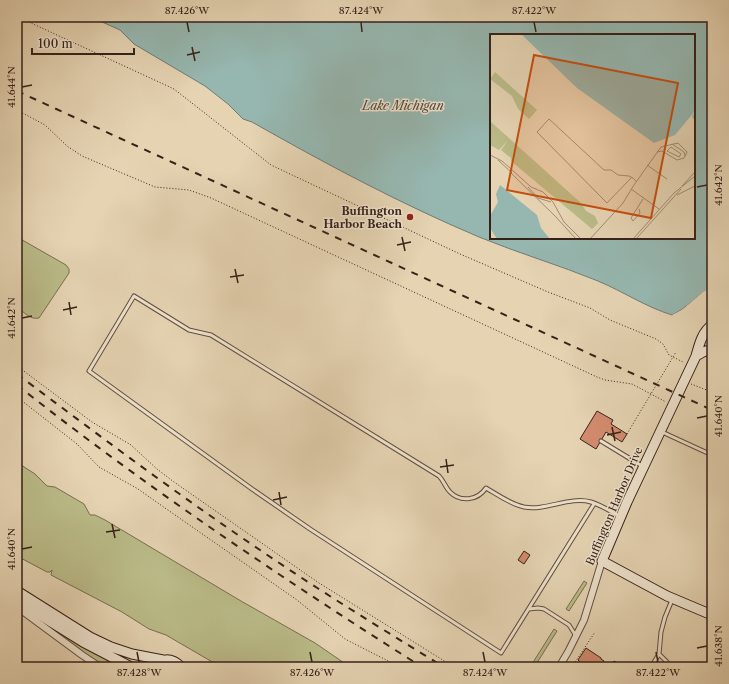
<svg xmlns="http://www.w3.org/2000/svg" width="729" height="684" font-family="'Libre Caslon Text',serif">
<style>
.green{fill:#babb88;stroke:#786e50}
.water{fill:#96b7b0;stroke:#707b74;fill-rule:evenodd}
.pier{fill:#e5d3b2}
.building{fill:#d38b6e;stroke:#362119}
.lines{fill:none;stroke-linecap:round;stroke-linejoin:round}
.lane-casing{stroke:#624e3f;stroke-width:5}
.street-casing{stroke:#624e3f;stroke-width:8}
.secondary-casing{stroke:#362119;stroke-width:11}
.path{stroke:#362119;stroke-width:1;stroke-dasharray:1 2;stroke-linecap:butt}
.lane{stroke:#eee2cd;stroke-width:3}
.street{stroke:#eee2cd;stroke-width:6}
.secondary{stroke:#eee2cd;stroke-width:9}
.rail{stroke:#362119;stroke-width:2;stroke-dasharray:7 7;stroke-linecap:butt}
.path-bridge{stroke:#362119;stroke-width:1;stroke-dasharray:1 2;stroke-linecap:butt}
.ticks{fill:none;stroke:#362119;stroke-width:1.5}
.poi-dot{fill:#8f2418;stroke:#eee2cd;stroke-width:1.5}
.labels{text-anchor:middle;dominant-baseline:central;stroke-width:3;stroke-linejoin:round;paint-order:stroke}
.poi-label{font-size:11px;font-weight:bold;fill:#362119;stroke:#eee2cd;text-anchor:end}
.street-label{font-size:11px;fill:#362119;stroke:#eee2cd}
.water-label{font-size:12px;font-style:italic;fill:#4e463f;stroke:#eee2cd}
.inset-road{fill:none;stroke:#9f8c75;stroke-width:1}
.view{fill:#c44e0f;fill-opacity:0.15;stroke:#c44e0f;stroke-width:2}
.inset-edge{fill:none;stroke:#362119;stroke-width:2}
.neatline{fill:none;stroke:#362119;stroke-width:1.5}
.ticks-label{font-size:10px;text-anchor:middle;fill:#362119}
</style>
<rect width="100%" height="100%" fill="#e5d3b2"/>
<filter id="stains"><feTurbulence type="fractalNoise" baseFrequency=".005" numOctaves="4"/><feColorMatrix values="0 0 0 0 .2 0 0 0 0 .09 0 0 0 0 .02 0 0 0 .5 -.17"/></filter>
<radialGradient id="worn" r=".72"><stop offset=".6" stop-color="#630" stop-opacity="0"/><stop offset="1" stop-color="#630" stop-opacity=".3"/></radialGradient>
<path class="green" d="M17 237 66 265 69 269V273L39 318C30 320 24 312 17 307V277L22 278V277L17 269Z
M17 463H18L35 474 47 486 55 487 84 504 90 515H95L105 520 241 601 315 643 350 667H221L166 635 149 629 122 612 51 575 52 570 50 572H47L17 556Z
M584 581 587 583 569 611 566 609Z
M28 611 125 667H103L87 657Z
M554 629 557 631 535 666 532 664Z"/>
<path class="water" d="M91 17H712V286C698 295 687 308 672 315 646 307 624 292 598 281 559 265 518 253 479 237 401 204 326 164 252 122L243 119 228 104 205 86 134 44 120 30ZM491 35H694V238H491Z"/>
<path class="pier" d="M712 286V289L704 293 683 312 677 315H672L682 310 703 292Z"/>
<path class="building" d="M597 411 613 420 611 424 627 434 622 442 606 432 596 449 580 439Z
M524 551 530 555 524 564 518 560Z
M586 648 601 658V659L604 661 601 665 604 667H584L579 664 580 662 578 660Z
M614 661 624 667H611Z"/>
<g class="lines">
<defs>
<path id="lane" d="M662 432 712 455
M601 441 642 466
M594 504 501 653 310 529 252 489 89 371 134 296 189 330 211 335 439 476C444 481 445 487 450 492 461 503 478 500 486 488 498 495 510 504 524 507 547 511 569 496 591 502 601 505 610 511 619 516
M529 609 538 608 544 609 569 625 576 636
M659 654 667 662 670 667
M651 667 659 654 661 632 665 617 672 600"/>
<path id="street" d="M17 607 82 655 100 667
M559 667 568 652 584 620 602 561"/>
<path id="secondary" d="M712 325C702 332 699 345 696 356L627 502 602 561 667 596 712 615
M696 356 703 352 712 349
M17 591 90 637 111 647 132 654 163 660
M17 601 83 642 131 667
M151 667C160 658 172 657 181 667"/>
</defs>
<use href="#lane" class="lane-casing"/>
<use href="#street" class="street-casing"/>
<use href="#secondary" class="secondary-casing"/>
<path class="path" d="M18 17 174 89 271 165 460 254 548 292 590 308 610 320 656 339 663 344 669 355 683 362
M17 110 45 125 67 146 82 156 155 187 189 190 211 198 597 377 605 380 632 384 666 402
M17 366 92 422 131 445 157 469 174 482 319 583 454 667
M691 384 712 392
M17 397 77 444 99 467 138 489 155 501 297 600 345 639 400 667
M572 667 595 632"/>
<use href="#lane" class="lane"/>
<use href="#street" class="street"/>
<use href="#secondary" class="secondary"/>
<path class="rail" d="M17 91 712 410
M17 374C97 434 177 494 260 550 320 591 382 629 444 667
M17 385C146 487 283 579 422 667"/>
<path class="path-bridge" d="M627 434 676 352"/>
</g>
<path class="ticks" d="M187 22 189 32M361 22 362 32M534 22 536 32M192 47 195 61M187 55 200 52M22 87 32 85M697 187 707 185M402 237 405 251M397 245 411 242M235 269 238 283M230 277 244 275M69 302 71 315M63 310 77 307M22 318 32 316M697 418 707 416M612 427 615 441M607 435 621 432M446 459 448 473M440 467 454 465M279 492 281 505M273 500 287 497M112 524 115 538M106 532 120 530M22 549 32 547M697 648 707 646M137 652 139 662M310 652 312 662M483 652 485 662M656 652 658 662"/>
<circle class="poi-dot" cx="410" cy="217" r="4"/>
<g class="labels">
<g class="poi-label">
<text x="402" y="211">Buffington<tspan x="402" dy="13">Harbor Beach</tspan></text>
</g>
<g class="street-label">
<text transform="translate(614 506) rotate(-67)">Buffington Harbor Drive</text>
</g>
<g class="water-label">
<text x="403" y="105">Lake Michigan</text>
</g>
</g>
<g transform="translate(490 34)">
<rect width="205" height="205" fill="#e5d3b2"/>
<path d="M5 38 47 76 39 85 28 75 22 62 0 45ZM0 87 91 169 96 177 105 182 108 189 102 195 21 127V124L11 116 18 106 9 116 0 111Z" fill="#babb88"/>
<path d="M31 0H205V86L201 83 185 102 164 109 87 54ZM10 151 47 181 51 194 60 205H7L0 194V182L8 168 6 160Z" fill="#96b7b0"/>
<path d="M205 77 202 83 205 87 199 86 187 102 168 110 164 109 185 101Z" fill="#e5d3b2"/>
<path class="inset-road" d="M182 110 194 118 195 122M181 113 191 120 189 123 177 117ZM0 121 12 127 41 153 53 158 63 168 74 188 91 205M8 126 22 139M157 131 177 145M21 139 66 183M142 143 117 169 47 98 59 85 114 136H121L128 141 139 142 143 144 146 147M192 152 205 138M38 153 48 164 61 168M141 155 169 175M187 161 205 152M149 175 150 179 143 187 141 184 153 165M65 182 86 205M100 205 133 169 144 151 171 113 188 109 197 118 194 124 187 126 172 117 167 118M143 205 184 159 205 142M146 205 191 155"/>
<path class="view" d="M44 21 188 49 161 184 17 156Z"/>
<rect width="205" height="205" class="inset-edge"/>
</g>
<rect width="729" height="684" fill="none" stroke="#e5d3b2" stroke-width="44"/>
<path d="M32 48v6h102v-6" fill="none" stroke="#362119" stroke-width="2"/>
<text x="38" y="48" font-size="12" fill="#362119" stroke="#eee2cd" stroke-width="3" paint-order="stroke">100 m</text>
<rect x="22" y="22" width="685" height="640" class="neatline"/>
<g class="ticks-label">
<text x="187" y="14">87.426°W</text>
<text x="361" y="14">87.424°W</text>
<text x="534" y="14">87.422°W</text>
<text transform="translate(11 87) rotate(-90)" y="4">41.644°N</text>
<text transform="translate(718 185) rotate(-90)" y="4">41.642°N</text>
<text transform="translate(11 318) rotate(-90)" y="4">41.642°N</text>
<text transform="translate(718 416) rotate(-90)" y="4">41.640°N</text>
<text transform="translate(11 549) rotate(-90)" y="4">41.640°N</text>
<text transform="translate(718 646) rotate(-90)" y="4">41.638°N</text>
<text x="139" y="676">87.428°W</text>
<text x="312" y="676">87.426°W</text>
<text x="485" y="676">87.424°W</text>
<text x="658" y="676">87.422°W</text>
</g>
<rect width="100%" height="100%" filter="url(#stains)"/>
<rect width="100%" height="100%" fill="url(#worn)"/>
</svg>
